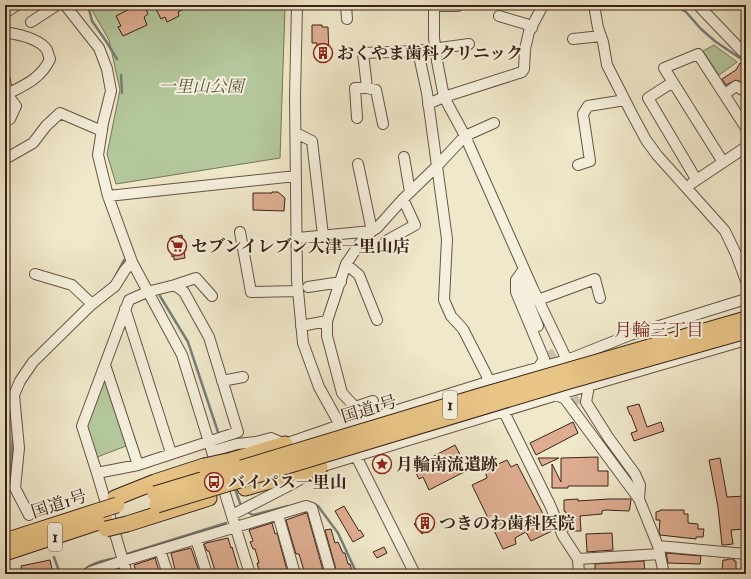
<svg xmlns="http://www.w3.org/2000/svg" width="751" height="579" font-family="'IM FELL Double Pica','Noto Serif JP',serif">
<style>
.green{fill:#b4c79c;stroke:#76745a}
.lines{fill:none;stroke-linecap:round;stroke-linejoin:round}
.stream{stroke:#75807b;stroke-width:2.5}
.building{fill:#dead91;stroke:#392117}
.minor-tunnel{stroke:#cbc0a7;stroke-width:10;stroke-dasharray:10 5;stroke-linecap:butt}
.minor-casing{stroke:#675344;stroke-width:12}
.highway-casing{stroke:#392117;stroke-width:17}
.minor{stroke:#f5f0dd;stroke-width:10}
.highway{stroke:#e8c486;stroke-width:15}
.highway-bridge-casing{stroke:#392117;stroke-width:17;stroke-linecap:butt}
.highway-bridge{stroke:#e8c486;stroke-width:15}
.labels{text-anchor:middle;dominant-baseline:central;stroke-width:4;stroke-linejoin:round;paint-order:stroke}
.shield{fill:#f5f0dd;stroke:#715f52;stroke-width:1}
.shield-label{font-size:16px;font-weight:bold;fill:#392117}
.poi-label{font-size:17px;font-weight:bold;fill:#392117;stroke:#f5f0dd;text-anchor:start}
.park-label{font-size:17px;font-style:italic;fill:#5e533f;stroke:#f5f0dd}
.street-label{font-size:17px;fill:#392117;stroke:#f5f0dd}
.neighbourhood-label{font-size:18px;fill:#7a1f14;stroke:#f5f0dd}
</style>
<rect width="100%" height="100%" fill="#f0e8cb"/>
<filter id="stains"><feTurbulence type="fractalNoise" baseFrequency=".005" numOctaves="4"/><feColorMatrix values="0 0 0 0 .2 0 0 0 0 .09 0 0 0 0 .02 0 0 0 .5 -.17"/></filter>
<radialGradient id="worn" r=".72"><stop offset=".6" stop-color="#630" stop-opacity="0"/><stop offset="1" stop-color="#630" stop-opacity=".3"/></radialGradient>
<path class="green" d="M89 5H245L248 9 285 8 280 158 116 184 107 154 120 90 109 40Z
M714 45 737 62 719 75 703 51Z
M105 374 126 446 92 459 82 426Z"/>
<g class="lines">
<path class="stream" d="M88 5 92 21 106 41 117 59
M675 5 686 12 701 29 716 42 746 62
M121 75 122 93
M115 277 124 260
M160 296 188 342 219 435
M11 480 13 429
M234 486 240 503
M314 504 318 506 338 533 357 574
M249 513 253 515 288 506
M127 554 226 523
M54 557 59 571 62 574
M81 574C88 563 103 561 116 558"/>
</g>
<path class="building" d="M137 5 138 7 144 5 148 14 144 17 147 25 123 36 118 27 121 26 116 16Z
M158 5H192L178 12 179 16 167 22 165 17 161 19 156 9 160 8Z
M312 25H322V27H328L329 58H316L317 43H312Z
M740 63 746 67V84L736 80 726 85 722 79 736 70Z
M272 192H278L285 198 284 211 253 210V193H272Z
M182 235 185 258 174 260V256L172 257 170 238Z
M639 404 647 427 661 422 664 431 634 441 631 433 637 431 631 415H630L627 407Z
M573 422 578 433 536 455 530 443Z
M455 445 468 470 429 490 423 477 419 479 413 467Z
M598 457V471H608V486H568V488H552V464L561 482V458Z
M538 458H559L542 466Z
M720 458 727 497 746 496V529L731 530 733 544 724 545H722L718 507 709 460Z
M507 460 511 467 517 464 552 531 531 541 526 532 515 538 516 544 503 549 472 485 487 478 485 470Z
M578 499V501L609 499H631L630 507 629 511 605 510 602 511V514L580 516 581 531H568L566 512 564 511V500Z
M344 506 359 531 360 530 364 536 353 542 335 511Z
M660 510H684V514H688V523L698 524V529H704L703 537H696V539L660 535 659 532 660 520H656V512L660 511Z
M306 513H307L324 574H305L299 554H296L286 520Z
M427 513 435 523 422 534 414 524Z
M272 523 275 534 277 533 288 574H260L257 563H259L255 549H253L250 542 253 541 249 530Z
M331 529 335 543 338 542 343 553H345L348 564H350L353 574H341L340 572 337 573 325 530Z
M612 533 613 550 587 552 586 534Z
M228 538 231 548 232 547 240 574H216L209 551H207L204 544 206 543Z
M384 547 387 553 377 558 373 552Z
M191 548 200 574H176L171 553Z
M666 553 701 556 700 564 668 563Z
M155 558 160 574H148L147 571 137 574 134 565Z
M727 559H734V561H736V572L722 570 723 560H727Z
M50 560 53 574H23L21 566Z
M644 561 645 574H595V564Z"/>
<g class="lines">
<path class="minor-tunnel" d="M548 351 559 370
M566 384 577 405"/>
<defs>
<path id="minor" d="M65 5 99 48 107 69 111 91 103 123 98 155 108 196 132 262 182 355 250 574
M297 5 295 97 297 280 303 343 319 387 340 425 347 444 356 456 415 574
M346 5 347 19
M434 5V38L437 61 444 97 465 136 533 289 567 360
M594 5 598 28 603 42 607 65 632 114 646 140 657 155 725 231 736 254 746 281
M698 5 742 51 746 53
M434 6H458
M5 13 17 5
M499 16 526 24 532 28
M31 22 57 5
M5 32C17 34 40 39 47 50 48 53 49 57 50 59 41 79 23 86 5 95
M573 39 601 36
M418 51 469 44
M5 80 7 94 16 106 10 119 5 121
M673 82 648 98 696 179
M367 88 376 90 383 124
M725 94 736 86 746 92
M428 104 444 97 522 72 524 69 525 49 529 32 543 5
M357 118 355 88H367L363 53 418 51 427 93 447 239 444 300 451 316 463 329 487 376
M296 133 312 141 323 235
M404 157 410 192
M5 159 33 143 46 126 60 113 102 131
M723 162 664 68 698 54 746 128
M358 164 372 231
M578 165 590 161 583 114 588 106 625 100
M692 183 746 147
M108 196 296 176
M240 232 251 292 298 291
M298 238 372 231
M386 241 415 225 403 199
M346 264 359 275 377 320
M524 269 516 280V292L544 359 539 367
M524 273V292L538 326
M35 274 72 285 92 304
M175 285 196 278 212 296
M308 287 341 282
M538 300 595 279 600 298
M125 309 171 453
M301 326 327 321
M105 365 138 465
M222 381 243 377
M589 386 586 402 608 437 635 474 640 485 639 499 658 546 664 574
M557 395 565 399 639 499
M373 401 355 407 342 393 327 336V321L346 264 361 242 372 231 377 228 403 199 436 167 465 136 494 123
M506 416 550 505 563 536 578 559 579 574
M213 451 237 444 256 442 271 438 285 444 340 425 372 418 497 379 567 360 630 335 746 299
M97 473 138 465 238 432 209 337 184 292 175 285 147 292 129 300 82 426 97 473 127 574
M29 515 15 488 19 448 14 395 20 381 33 362 91 305 115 286 125 270 132 262
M232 515 294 483 320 467 557 395 746 340
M278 515 295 574
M196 539 207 574
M658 546 746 554
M160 550 168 574
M578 559 660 554
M89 574 90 572 123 561 306 506 312 508 331 574"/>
<path id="highway" d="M232 460 285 444
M245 488 320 467
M115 498 155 482 204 466
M127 524 209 498
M5 541 101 510
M5 553 105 520"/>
</defs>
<use href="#minor" class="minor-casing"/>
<use href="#highway" class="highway-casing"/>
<use href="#minor" class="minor"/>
<use href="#highway" class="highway"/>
<defs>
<path id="highway-bridge" d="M204 466 232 460
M155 494 480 396 746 319
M157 505 569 381 746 331
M101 510 117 505
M106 529 127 524"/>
</defs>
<use href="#highway-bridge" class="highway-bridge-casing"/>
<use href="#highway-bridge" class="highway-bridge"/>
</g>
<defs>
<symbol id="building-ring" viewBox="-11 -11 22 22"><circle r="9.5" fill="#f5f0dd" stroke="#8f2418" stroke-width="1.5"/><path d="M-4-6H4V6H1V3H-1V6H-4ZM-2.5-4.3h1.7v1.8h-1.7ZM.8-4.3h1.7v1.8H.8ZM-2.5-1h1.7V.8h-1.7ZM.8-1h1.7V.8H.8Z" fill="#8f2418"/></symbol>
<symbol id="supermarket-ring" viewBox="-11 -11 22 22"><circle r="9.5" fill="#f5f0dd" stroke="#8f2418" stroke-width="1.5"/><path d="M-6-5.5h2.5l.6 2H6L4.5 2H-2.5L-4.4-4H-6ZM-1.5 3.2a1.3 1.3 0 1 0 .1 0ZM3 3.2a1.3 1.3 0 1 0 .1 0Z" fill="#8f2418"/></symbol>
<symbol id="sight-ring" viewBox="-11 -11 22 22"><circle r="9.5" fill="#f5f0dd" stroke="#8f2418" stroke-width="1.5"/><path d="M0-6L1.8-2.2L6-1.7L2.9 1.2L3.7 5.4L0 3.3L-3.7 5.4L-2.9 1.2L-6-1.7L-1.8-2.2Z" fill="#8f2418"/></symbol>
<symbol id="bus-ring" viewBox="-11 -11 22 22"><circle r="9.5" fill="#f5f0dd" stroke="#8f2418" stroke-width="1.5"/><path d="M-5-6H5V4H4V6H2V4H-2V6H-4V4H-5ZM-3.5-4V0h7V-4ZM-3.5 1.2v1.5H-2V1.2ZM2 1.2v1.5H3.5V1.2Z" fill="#8f2418"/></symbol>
</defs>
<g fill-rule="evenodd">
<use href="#building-ring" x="312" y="42" width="22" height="22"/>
<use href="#supermarket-ring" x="166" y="235" width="22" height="22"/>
<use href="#sight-ring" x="371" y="453" width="22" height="22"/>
<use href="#bus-ring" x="203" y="471" width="22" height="22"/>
<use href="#building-ring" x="414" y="512" width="22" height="22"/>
</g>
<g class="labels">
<g class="shield">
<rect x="443" y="391" width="14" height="28" rx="3"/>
<rect x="48" y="523" width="14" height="28" rx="3"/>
</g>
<g class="shield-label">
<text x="450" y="405">1</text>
<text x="55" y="537">1</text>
</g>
<g class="poi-label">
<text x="337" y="53">おくやま歯科クリニック</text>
<text x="191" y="246">セブンイレブン大津一里山店</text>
<text x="396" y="464">月輪南流遺跡</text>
<text x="228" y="482">バイパス一里山</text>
<text x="439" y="523">つきのわ歯科医院</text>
</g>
<g class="park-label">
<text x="201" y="86">一里山公園</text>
</g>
<g class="street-label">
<text transform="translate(369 409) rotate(-17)">国道1号</text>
<text transform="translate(59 504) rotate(-18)">国道1号</text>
</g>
<g class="neighbourhood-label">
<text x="659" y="330">月輪三丁目</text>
</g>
</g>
<rect width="751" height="579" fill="none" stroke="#f0e8cb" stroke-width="20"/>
<rect x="6" y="6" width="739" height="567" fill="none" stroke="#392117" stroke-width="2"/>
<rect x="10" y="10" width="731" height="559" fill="none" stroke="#392117"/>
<rect width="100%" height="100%" filter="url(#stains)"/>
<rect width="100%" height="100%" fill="url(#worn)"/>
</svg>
